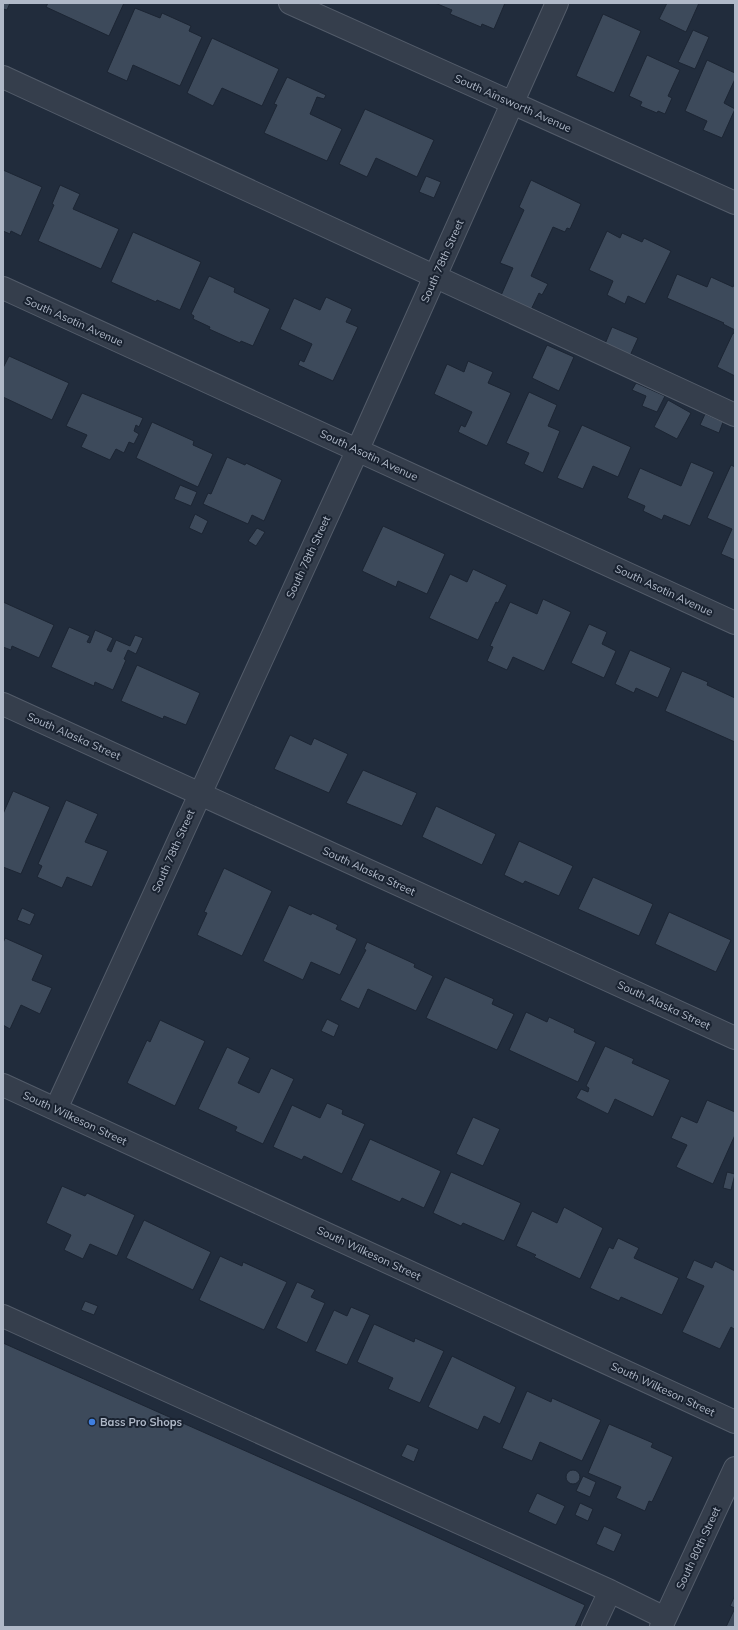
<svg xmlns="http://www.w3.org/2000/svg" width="738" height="1630" font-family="Mulish,sans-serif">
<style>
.building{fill:#3d4a5b;stroke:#1c2533}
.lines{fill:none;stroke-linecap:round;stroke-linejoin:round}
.minor-casing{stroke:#535c6a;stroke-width:24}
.minor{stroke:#353e4c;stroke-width:22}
.shop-dot{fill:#3f7fe0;stroke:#1a2331;stroke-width:1.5}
.labels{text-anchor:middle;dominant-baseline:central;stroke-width:4;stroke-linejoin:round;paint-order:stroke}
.street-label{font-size:11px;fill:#b0b9c8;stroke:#1a2331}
.poi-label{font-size:11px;font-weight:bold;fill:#b0b9c8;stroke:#1a2331;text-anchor:start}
</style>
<rect width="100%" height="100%" fill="#212c3c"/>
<path class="building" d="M3 3H10L7 10 3 9Z
M48 3H124L109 36 46 7Z
M435 3H505L494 29 482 24 481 27 450 14 452 10Z
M667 3H699L686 32 659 19Z
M135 8 160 18 162 13 191 26 189 31 202 37 180 86 133 65 127 81 107 72Z
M603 14 641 31 614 93 576 76Z
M693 30 709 37 695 69 678 62Z
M212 38 279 69 262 106 222 88 213 106 187 93Z
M647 55 680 70 668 96 672 98 665 114 658 111 657 113 640 106 642 102 629 96Z
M707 60 735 73V79L724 103 735 109 722 138 703 130 707 121 685 111Z
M287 77 326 95 324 99 317 97 310 114 342 129 327 161 264 133 277 105 274 104Z
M365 109 434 140 417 177 376 158 367 177 339 164Z
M3 170 42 187 21 236 11 231 10 234 3 231Z
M426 176 441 182 434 198 419 192Z
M531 180 581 204 570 229 567 228 565 232 553 227 531 276 548 284 542 295 539 293 529 314 499 300 513 268 500 263 524 210 519 207Z
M60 185 80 194 73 209 119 229 101 269 38 241 54 205 52 204Z
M607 231 620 238 622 233 642 242 644 238 671 251 645 304 628 296 625 304 607 295 613 281 589 270Z
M133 232 201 262 180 310 157 300 156 302 111 282Z
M677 274 707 287 711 277 733 287 735 282V330L723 324 724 323 667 298Z
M209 276 235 288 234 292 270 309 253 346 241 341 240 343 209 329 210 327 193 319 194 316 191 314Z
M326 297 352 309 346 322 358 327 333 381 298 365 300 360 304 362 312 344 280 329 294 298 320 310Z
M612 327 638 338 628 360 603 349Z
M733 333 735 334V376L717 367Z
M547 345 574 357 559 391 532 378Z
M9 356 69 383 52 420 3 397V368Z
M468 361 493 372 488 383 511 393 487 446 458 432 461 425 465 427 472 412 434 394 447 364 464 372Z
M636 383 665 396 657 412 642 406 646 396 632 390Z
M529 392 557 405 548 426 560 431 543 473 524 464 529 453 506 443Z
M82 393 143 418 139 427 136 425 134 431 139 434 134 444 129 442 124 453 116 449 110 460 81 447 87 435 66 426Z
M668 400 691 413 677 439 654 427Z
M705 414 723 422 719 433 700 425Z
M152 422 194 441 193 445 213 454 198 487 136 458Z
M582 425 631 447 618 477 593 466 583 489 557 478Z
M227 457 245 465 246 463 282 480 264 521 252 515 248 524 203 504 208 493 211 494Z
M691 462 714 472 690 526 664 515 662 520 643 511 645 506 627 498 640 468 681 486Z
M731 465 735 467V560L721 554 732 529 707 518Z
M180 485 197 492 191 506 174 499Z
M195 514 208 521 202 534 189 528Z
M383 526 445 554 427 594 398 581 396 587 362 571Z
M257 528 265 532 256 546 248 541Z
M473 569 507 585 498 603 496 602 478 640 429 618 450 574 467 582Z
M543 599 571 612 544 671 513 657 507 670 487 661 493 647 490 646 510 602 537 614Z
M3 602 54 625 39 658 12 646 11 650 3 647Z
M589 624 607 632 602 644 616 651 604 678 571 663Z
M69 627 90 636 87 642 90 643 95 630 113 638 107 650 111 652 116 640 130 646 135 635 143 638 136 654 128 650 124 659 126 660 113 690 95 682 94 686 51 667Z
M630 650 671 668 658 698 636 688 634 693 615 684Z
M137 665 200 693 186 725 164 716 163 719 121 701Z
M682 671 708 682 707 685 735 698V742L665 711Z
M290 735 311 745 314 738 348 754 329 793 274 769Z
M363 770 417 793 402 826 346 803Z
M13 791 50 807 21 874 3 867V814Z
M66 800 98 814 85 842 108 851 92 887 67 877 62 888 37 877 42 866 38 864Z
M436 806 496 834 482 865 422 837Z
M519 841 573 866 559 896 525 881 523 884 504 875Z
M224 868 272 891 242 956 197 935 207 913 204 912Z
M593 877 653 904 639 936 578 909Z
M289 905 311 915 312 913 338 925 336 929 357 939 340 975 311 962 303 980 263 961Z
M22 908 35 914 30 925 17 920Z
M669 912 731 940 716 972 655 944Z
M5 938 43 955 32 980 52 988 40 1014 21 1005 10 1029 3 1025V943Z
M367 942 415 964 414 967 433 976 416 1011 368 989 359 1009 340 1000 366 950 364 949Z
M445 977 494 999 492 1004 514 1014 497 1050 426 1018Z
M526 1012 547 1022 549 1017 575 1029 574 1032 596 1042 578 1082 509 1050Z
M327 1019 339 1025 334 1037 321 1031Z
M160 1020 205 1041 175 1106 127 1083 147 1040 150 1042Z
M605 1046 634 1059 632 1063 670 1080 653 1117 615 1099 608 1114 576 1098 581 1089 588 1092 589 1088 586 1086Z
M227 1047 250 1058 238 1083 259 1093 271 1068 294 1079 263 1144 235 1131 237 1127 198 1109Z
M707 1100 735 1112V1135L713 1184 676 1167 687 1145 671 1138 681 1116 697 1123Z
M327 1103 343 1110 342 1114 365 1124 342 1174 304 1156 302 1160 273 1147 292 1105 320 1118Z
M473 1117 500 1129 483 1166 456 1154Z
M370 1139 441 1171 424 1208 402 1198 400 1202 351 1180Z
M451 1172 521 1203 504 1241 463 1223 461 1226 433 1213Z
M727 1172 735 1174 731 1190 723 1188Z
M62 1186 85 1196 87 1193 135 1215 117 1256 90 1244 83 1259 64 1250 71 1235 46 1223Z
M564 1207 603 1228 580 1279 534 1257 536 1255 516 1246 532 1211 557 1223Z
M144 1220 211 1252 193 1290 126 1258Z
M618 1238 639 1248 634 1258 679 1278 662 1315 621 1297 619 1301 590 1288 609 1247 613 1249Z
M220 1256 242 1266 243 1262 287 1282 264 1330 199 1300Z
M694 1260 712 1268 715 1261 735 1271V1327L734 1329 731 1327 720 1349 682 1332 704 1286 686 1278Z
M297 1282 315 1290 311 1297 325 1303 307 1343 276 1328Z
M85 1301 98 1306 94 1315 81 1310Z
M351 1307 370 1315 347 1365 315 1351 334 1310 347 1316Z
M374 1324 414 1342 415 1338 444 1351 420 1403 388 1389 393 1378 357 1362Z
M3 1343 358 1501 585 1605 575 1627H3Z
M452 1356 516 1387 500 1424 484 1416 478 1430 428 1407Z
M527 1391 551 1402 552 1398 601 1420 582 1461 540 1442 532 1461 502 1448Z
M609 1424 653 1443 651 1447 673 1457 652 1502 649 1501 645 1511 616 1498 621 1487 588 1473Z
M407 1444 419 1449 414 1462 401 1456Z
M566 1477a7 7 0 1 1 14 0a7 7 0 1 1-14 0Z
M583 1476 596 1482 590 1497 576 1491Z
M537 1493 565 1506 556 1525 528 1512Z
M580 1503 593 1509 588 1521 575 1515Z
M604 1526 622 1534 614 1552 596 1544Z
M735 1595V1627H726L735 1608 730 1606Z"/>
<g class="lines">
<defs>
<path id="minor" d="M290 3 735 203
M3 77 735 415
M3 288 735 623
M3 704 735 1038
M3 1085 735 1422
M56 1109 358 449 557 3
M3 1316 610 1591 665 1618
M593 1627 610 1591
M661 1627 735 1468"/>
</defs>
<use href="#minor" class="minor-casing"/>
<use href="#minor" class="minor"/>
</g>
<circle class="shop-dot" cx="92" cy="1422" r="4"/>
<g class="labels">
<g class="street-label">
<text transform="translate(513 103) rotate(24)">South Ainsworth Avenue</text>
<text transform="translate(442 261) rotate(-66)">South 78th Street</text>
<text transform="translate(74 321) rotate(24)">South Asotin Avenue</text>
<text transform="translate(369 455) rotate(25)">South Asotin Avenue</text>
<text transform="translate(308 557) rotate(-65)">South 78th Street</text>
<text transform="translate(664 590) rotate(25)">South Asotin Avenue</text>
<text transform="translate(74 736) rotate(24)">South Alaska Street</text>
<text transform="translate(173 851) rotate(-66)">South 78th Street</text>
<text transform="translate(369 871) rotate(25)">South Alaska Street</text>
<text transform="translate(664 1005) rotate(25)">South Alaska Street</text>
<text transform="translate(75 1118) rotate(25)">South Wilkeson Street</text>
<text transform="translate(369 1253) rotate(25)">South Wilkeson Street</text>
<text transform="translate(663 1389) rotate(25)">South Wilkeson Street</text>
<text transform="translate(698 1548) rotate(-65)">South 80th Street</text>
</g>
<g class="poi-label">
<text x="100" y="1422">Bass Pro Shops</text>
</g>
</g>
<rect width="738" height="1630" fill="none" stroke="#b0b9c8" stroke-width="8"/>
</svg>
